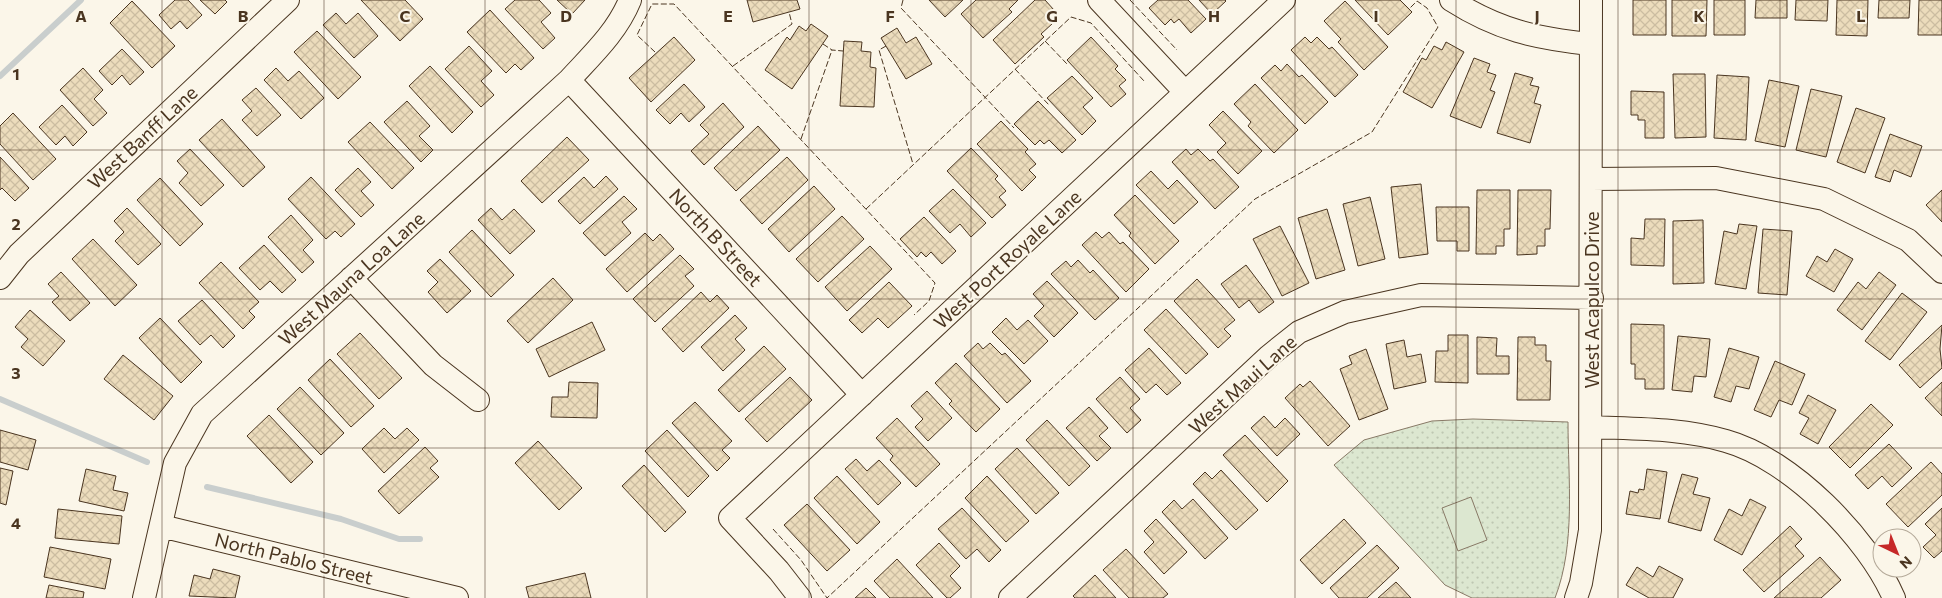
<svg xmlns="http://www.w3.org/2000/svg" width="1942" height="598" font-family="Commissioner,sans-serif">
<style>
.park{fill:url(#park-dots);stroke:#887966}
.pitch{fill:#dce7d0;stroke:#887966}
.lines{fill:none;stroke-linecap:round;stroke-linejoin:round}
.stream{stroke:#c9cecd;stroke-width:6}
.building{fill:url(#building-cross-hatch);stroke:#4a3520}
.minor-casing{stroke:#4a3520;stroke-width:24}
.minor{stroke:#fbf6e9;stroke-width:22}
.fence{stroke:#4a3520;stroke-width:1;stroke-dasharray:6 2.5;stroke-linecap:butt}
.grid{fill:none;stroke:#4a3520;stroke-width:1;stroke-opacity:0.55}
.labels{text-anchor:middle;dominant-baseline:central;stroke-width:4;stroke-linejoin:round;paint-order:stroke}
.street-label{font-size:19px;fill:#4a3520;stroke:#fbf6e9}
.grid-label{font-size:16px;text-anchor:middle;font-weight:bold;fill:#4a3520;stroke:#fbf6e9;stroke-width:4;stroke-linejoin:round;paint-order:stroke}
</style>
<defs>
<pattern id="park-dots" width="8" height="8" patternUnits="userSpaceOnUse" patternTransform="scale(1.25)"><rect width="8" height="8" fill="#dce7d0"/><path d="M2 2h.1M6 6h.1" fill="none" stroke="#bec7b2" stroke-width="1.8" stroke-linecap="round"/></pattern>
<pattern id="building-cross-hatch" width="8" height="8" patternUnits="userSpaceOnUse" patternTransform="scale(1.25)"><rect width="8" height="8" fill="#ecdcbc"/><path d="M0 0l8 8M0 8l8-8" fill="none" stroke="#ccbda1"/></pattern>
</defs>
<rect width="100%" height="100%" fill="#fbf6e9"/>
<path class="park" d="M1473 419 1568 422C1568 479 1576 544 1555 598H1472L1445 585 1334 465 1364 440 1432 421Z"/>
<path class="pitch" d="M1471 497 1487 540 1458 551 1442 508Z"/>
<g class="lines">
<path class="stream" d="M0 76 81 0
M0 399 147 462
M207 487 341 519 399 539H420"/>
</g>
<path class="building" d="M175 0H188L202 15 187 29 180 21 171 29 159 15Z
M200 0H225L227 2 215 14Z
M361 0H405L423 19 400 41Z
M515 0H539L551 13 541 22 555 38 543 49 505 9Z
M557 0H585L572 14Z
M747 0H797L800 9 753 22Z
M929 0H963L945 17Z
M976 0H1018L1009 9 1012 12 983 38 961 14Z
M1035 0H1045L1054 10 1046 16 1053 23 1041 34 1044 37 1015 64 993 40Z
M1158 0H1188L1206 19 1191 33 1179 19 1174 23 1171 19 1165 25 1149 8Z
M1199 0H1225L1226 1 1212 14Z
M1355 0H1400L1412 12 1388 35Z
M1633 0H1666V35H1633Z
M1672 0H1707L1706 36H1672Z
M1714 0H1745V35H1714Z
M1756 0H1787V18H1755Z
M1796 0H1828L1827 21 1795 20Z
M1837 0H1868L1867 36 1836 35Z
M1879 0H1910L1909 18H1878Z
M1919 0H1942V35H1918Z
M132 1 175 46 152 68 110 23Z
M1345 1 1388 47 1364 70 1338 42 1341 39 1324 21Z
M490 10 534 58 521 70 515 64 506 73 467 32Z
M336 13 346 24 358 13 378 36 354 58 323 25Z
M811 24 828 36 792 89 765 70 787 37 790 40 799 26 806 31Z
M897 28 906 43 916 37 932 64 906 79 881 38Z
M317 31 361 77 338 99 294 52Z
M674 37 695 60 651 102 629 78Z
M1091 37 1118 66 1115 69 1126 80 1119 86 1126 94 1111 107 1067 60Z
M1305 37 1311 43 1317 37 1329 49 1332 47 1358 75 1335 97 1291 50Z
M844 41 862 42 861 51 871 52 870 67 876 68 874 107 840 106Z
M1446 42 1464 52 1432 108 1403 92 1422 58 1426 60 1434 46 1442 50Z
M469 46 492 71 481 81 494 95 481 107 445 69Z
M122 49 144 72 130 85 122 75 112 85 99 71Z
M1474 58 1490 64 1487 72 1496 75 1490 90 1495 92 1481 128 1450 116Z
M1287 64 1299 77 1302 75 1328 102 1305 124 1261 78 1275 65 1281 71Z
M430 66 473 112 452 133 409 86Z
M83 68 103 90 94 99 107 113 93 126 60 90Z
M276 68 288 81 299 71 324 98 301 119 264 80Z
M1515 73 1533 78 1530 85 1539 87 1534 103 1541 105 1530 143 1497 133Z
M1673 74H1705L1706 137 1675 138Z
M1717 75 1749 77 1746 140 1714 138Z
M1072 76 1093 98 1083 107 1096 121 1082 135 1047 98Z
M1769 80 1799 86 1785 147 1755 141Z
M684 84 705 107 689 122 681 113 670 124 656 110Z
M1255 84 1298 130 1274 153 1248 126 1251 122 1234 104Z
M256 88 281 115 257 136 242 120 252 111 242 100Z
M1811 89 1842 96 1826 157 1796 150Z
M1631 91 1664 92V138H1645V120H1638V115H1631Z
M407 101 430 126 419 136 433 150 421 162 384 122Z
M1038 101 1076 140 1062 153 1049 140 1044 144 1040 140 1035 145 1014 124Z
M723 103 744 127 704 165 691 151 709 134 700 125Z
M62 105 87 132 73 146 65 136 56 145 39 127Z
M1856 108 1885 118 1865 173 1837 162Z
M1223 111 1262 151 1238 174 1217 152 1226 143 1209 125Z
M13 113 56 159 33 180 0 144V126Z
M222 119 265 167 243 187 199 140Z
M1001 121 1028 149 1025 152 1036 164 1029 170 1036 177 1022 191 977 144Z
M370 122 414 168 392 189 348 142Z
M758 126 780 150 736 191 714 168Z
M1890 134 1922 146 1911 177 1894 170 1890 182 1875 177Z
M567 137 589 160 542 203 521 181Z
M971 148 998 176 995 179 1006 191 999 197 1006 205 992 218 947 171Z
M190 149 224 185 201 206 179 183 188 173 177 161Z
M1186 149 1191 155 1198 149 1210 161 1213 159 1239 187 1215 209 1172 162Z
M0 157 29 188 15 201 2 188 0 190Z
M787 157 808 180 762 224 740 200Z
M358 168 371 182 361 191 374 205 361 217 335 190Z
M1151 171 1168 189 1177 180 1198 202 1174 224 1136 185Z
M606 176 618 189 580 224 558 201 584 177 594 188Z
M311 177 355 224 341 237 335 231 326 239 288 199Z
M160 178 203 224 180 246 137 200Z
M1421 184 1428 254 1399 258 1391 187Z
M814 186 835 209 789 252 768 229Z
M953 189 986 223 971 237 960 224 950 233 929 211Z
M1477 190H1510V229H1504V246H1496V254H1476Z
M1518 190H1551L1550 229H1545V246H1537V254L1517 255Z
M1942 190V222L1926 205Z
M1135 195 1179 241 1155 264 1129 236 1131 233 1114 215Z
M624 196 637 209 622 222 631 233 605 256 583 233Z
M1370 197 1385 259 1358 266 1343 204Z
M1436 207H1469V251H1457V241H1437Z
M127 208 161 244 138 265 115 241 124 232 114 221Z
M491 208 502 220 514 209 535 231 510 254 478 220Z
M1327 209 1345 270 1316 279 1298 218Z
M291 215 313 240 303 250 314 262 302 273 268 237Z
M842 216 864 239 818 282 796 259Z
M924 217 956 251 942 264 931 252 926 257 921 252 917 257 900 239Z
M1645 219H1665L1664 266 1631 265V238L1644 239Z
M1703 220 1704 283 1673 284V221Z
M1739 224 1757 226 1746 289 1715 284 1724 231 1737 234Z
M1280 226 1309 283 1282 296 1253 239Z
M1763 229 1792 231 1787 295 1758 293Z
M472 230 514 275 491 297 449 252Z
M1096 232 1102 238 1109 232 1120 244 1123 242 1149 269 1126 292 1082 245Z
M645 233 653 241 660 234 674 249 627 292 606 269Z
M93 239 137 285 115 306 72 259Z
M264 245 296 280 282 293 270 281 260 290 239 268Z
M870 246 892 269 847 311 825 287Z
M1835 249 1853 259 1834 292 1806 276 1817 256 1827 262Z
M680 255 694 269 685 276 694 286 655 322 633 299Z
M440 259 471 291 447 313 428 292 438 282 427 271Z
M1078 260 1090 273 1093 270 1119 298 1095 320 1051 274 1066 261 1071 267Z
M221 262 259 302 249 311 255 317 243 329 199 283Z
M1246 265 1274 302 1259 313 1249 300 1239 308 1221 284Z
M61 272 90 303 70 321 52 302 59 296 48 284Z
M1879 272 1896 285 1862 330 1837 310 1858 282 1866 289Z
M553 278 573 300 528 343 507 321Z
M1197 279 1235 320 1224 329 1231 336 1218 348 1174 301Z
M1047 281 1078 313 1054 337 1034 316 1044 306 1033 294Z
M889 282 912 306 888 328 878 318 862 333 849 320Z
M701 292 710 302 717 295 729 308 683 352 662 329Z
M1902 293 1927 312 1890 360 1865 341Z
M202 300 235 336 223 348 211 335 200 345 178 321Z
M1166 309 1208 354 1186 374 1144 330Z
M30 310 65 341 43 366 21 347 28 339 15 327Z
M735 315 747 328 735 339 745 350 723 371 701 347Z
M160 318 202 362 181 383 139 338Z
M1006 318 1017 330 1028 320 1048 341 1024 364 992 332Z
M592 322 605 350 549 377 536 349Z
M1631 324 1664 325V389H1645V379H1635V364H1631Z
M1942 325 1940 349 1942 368 1920 388 1899 365Z
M360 333 402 378 379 399 337 354Z
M1448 335H1468V383L1435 382 1436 351H1448Z
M1678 336 1710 339 1706 377 1694 376 1692 392 1672 390Z
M1477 337 1497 338 1496 356H1509V374H1477Z
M1518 337H1535V345H1546V361H1551L1550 400H1517Z
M1404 340 1407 357 1421 354 1426 382 1394 389 1386 344Z
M978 343 983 349 990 343 1002 355 1005 353 1031 381 1007 403 964 356Z
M764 346 786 369 739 412 718 390Z
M1149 348 1181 383 1167 395 1156 384 1146 393 1125 370Z
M1729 348 1759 357 1749 389 1736 386 1731 402 1714 397Z
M1366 349 1388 409 1359 420 1340 369 1352 364 1349 356Z
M123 355 173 396 154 420 104 379Z
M330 359 374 406 351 427 308 380Z
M1775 361 1805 374 1792 405 1779 400 1771 417 1754 410Z
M956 363 1000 409 976 432 949 404 952 401 935 383Z
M790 377 812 400 767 442 745 419Z
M1120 377 1140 399 1130 408 1141 420 1127 433 1096 399Z
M1310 381 1350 426 1328 446 1285 398 1300 384 1303 387Z
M569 382 598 383 597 418 551 417 552 397H568Z
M1942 382V416L1925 398Z
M300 387 344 433 321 455 277 409Z
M927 391 952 418 928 441 915 427 923 419 911 406Z
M1808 395 1836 410 1818 444 1800 434 1809 418 1799 413Z
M695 402 732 441 722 450 730 458 717 471 672 423Z
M1871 404 1893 425 1850 468 1829 447Z
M1089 407 1108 428 1099 436 1111 448 1097 461 1066 428Z
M269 415 313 462 291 483 247 436Z
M1264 416 1275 428 1285 418 1300 434 1277 456 1251 428Z
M897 418 940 464 916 487 890 460 893 456 876 438Z
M1047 420 1090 466 1069 486 1026 440Z
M384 428 395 439 407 428 419 440 384 473 362 449Z
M0 430 36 440 28 470 0 462Z
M667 430 709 476 688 497 645 451Z
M1245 435 1288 481 1267 502 1223 455Z
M538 441 582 488 559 510 515 463Z
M1889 444 1912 468 1892 487 1882 476 1868 489 1855 475Z
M425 447 438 461 430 468 439 477 399 514 378 491Z
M1017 448 1059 493 1036 514 995 469Z
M856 459 867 471 879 460 901 483 878 505 845 469Z
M1931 462 1942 474V495L1908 527 1886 504Z
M644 465 686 512 665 532 622 486Z
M0 468 13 471 6 505 0 503Z
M86 469 116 476 113 490 128 493 124 511 79 501Z
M1647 469 1667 472 1660 519 1626 514 1630 491 1638 493 1639 489 1644 490Z
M1221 470 1258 510 1236 530 1193 484 1205 472 1212 479Z
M1682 474 1698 478 1693 494 1710 498 1701 531 1668 522Z
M837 476 880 522 857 544 814 498Z
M987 476 1029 521 1006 542 965 498Z
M1193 499 1228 538 1205 559 1162 512 1174 500 1182 509Z
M1750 499 1766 507 1742 555 1714 540 1729 509 1742 516Z
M807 504 850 550 827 571 784 525Z
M962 508 1001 550 989 562 977 549 966 559 938 529Z
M1942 508V551L1934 558 1923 547 1936 535 1925 524Z
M58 509 122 516 119 544 55 538Z
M1156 519 1187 552 1164 574 1144 552 1154 542 1144 531Z
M1344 519 1366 543 1322 584 1300 560Z
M1790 526 1802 539 1795 546 1804 556 1764 592 1743 570Z
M939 543 960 566 950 576 961 588 950 598H947L916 565Z
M1377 545 1399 568 1367 598H1339L1330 588Z
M50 547 111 559 105 589 44 577Z
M1126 549 1168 594 1163 598H1129L1103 570Z
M1820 557 1841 580 1821 598H1774Z
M897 559 933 598H890L874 581Z
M1659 566 1683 579 1673 598H1649L1626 585 1637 567 1653 577Z
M213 569 240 576 235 598 189 596 194 575 210 579Z
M585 573 591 598H529L526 587Z
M1095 575 1116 598H1075L1073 596Z
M1396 582 1411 598H1378Z
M49 585 84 592 83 598H46Z
M866 588 876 598H855Z"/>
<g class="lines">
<defs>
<path id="minor" d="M1099 0 1185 92
M1451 0C1498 30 1535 38 1590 44
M569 80 862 395
M1591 179 1716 178 1824 199 1908 240 1942 272
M0 278 19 254 288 0
M351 278 433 365 478 400
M1591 427C1636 429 1682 428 1726 441 1791 459 1868 538 1894 598
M161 526 457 598
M144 598 175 463 202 414 569 80C592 55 617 32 630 0
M800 598 779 571 730 518 1284 0
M1010 598 1269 356 1299 332 1345 312 1421 295 1592 298
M1576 598 1581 583 1590 530 1591 0"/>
</defs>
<use href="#minor" class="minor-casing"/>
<use href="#minor" class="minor"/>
<path class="fence" d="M903 0 901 8 1014 128
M1130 0 1177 50
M1045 41 1067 64
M823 44 832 50 843 51
M886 46 879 50 913 164
M655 52 637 35 652 4H674L935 283 929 301 914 315
M733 66 792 24 789 12
M1015 69 1049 105
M801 139 832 50
M866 209 1071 17 1091 23 1144 81
M773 529 801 560 827 598 1255 199 1372 132 1438 27 1427 8 1417 1 1409 9"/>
</g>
<path class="grid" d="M162 0V598M324 0V598M485 0V598M647 0V598M809 0V598M971 0V598M1133 0V598M1295 0V598M1456 0V598M1618 0V598M1780 0V598M0 150H1942M0 299H1942M0 448H1942"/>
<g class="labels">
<g class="street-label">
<text transform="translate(142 137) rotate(-43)">West Banff Lane</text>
<text transform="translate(716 237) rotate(47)">North B Street</text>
<text transform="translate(1007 259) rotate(-43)">West Port Royale Lane</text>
<text transform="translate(351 278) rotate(-42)">West Mauna Loa Lane</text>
<text transform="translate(1591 300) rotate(-90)">West Acapulco Drive</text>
<text transform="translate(1242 384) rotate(-42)">West Maui Lane</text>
<text transform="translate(294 558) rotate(14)">North Pablo Street</text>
</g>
</g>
<g class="grid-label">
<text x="81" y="22">A</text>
<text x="243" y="22">B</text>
<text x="405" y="22">C</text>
<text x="566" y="22">D</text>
<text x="728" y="22">E</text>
<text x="890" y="22">F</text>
<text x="1052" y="22">G</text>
<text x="1214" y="22">H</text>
<text x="1376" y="22">I</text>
<text x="1537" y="22">J</text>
<text x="1699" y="22">K</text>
<text x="1861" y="22">L</text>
<text x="16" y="80">1</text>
<text x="16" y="230">2</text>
<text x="16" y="379">3</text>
<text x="16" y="529">4</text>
</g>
<g transform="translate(1897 553) rotate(137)"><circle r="24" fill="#fbf6e9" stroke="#b4a999"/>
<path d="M0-4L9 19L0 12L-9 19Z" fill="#c62828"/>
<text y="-8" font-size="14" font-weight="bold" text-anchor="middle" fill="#4a3520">N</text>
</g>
</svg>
